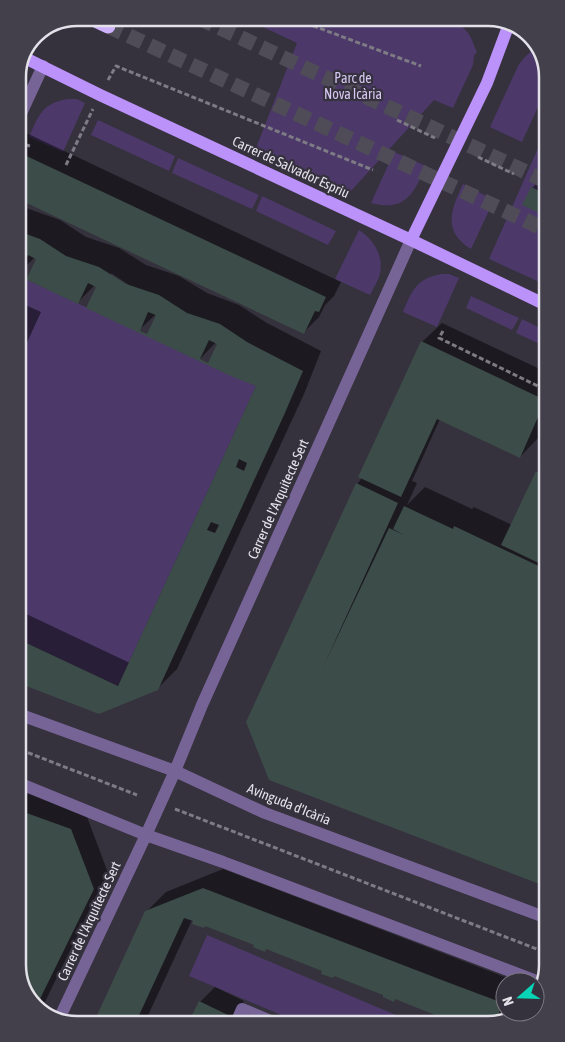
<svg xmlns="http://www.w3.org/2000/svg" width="565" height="1042" font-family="'Asap Condensed',sans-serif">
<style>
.green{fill:#4c396a}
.shadow{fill:#0007;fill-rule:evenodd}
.building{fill:#3c4c48;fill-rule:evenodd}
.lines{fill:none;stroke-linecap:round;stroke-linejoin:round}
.highway-tunnel{stroke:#4f4c57;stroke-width:15;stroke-dasharray:15 8;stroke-linecap:butt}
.path{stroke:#7e7b85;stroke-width:3;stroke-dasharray:5 2.5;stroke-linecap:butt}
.minor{stroke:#776497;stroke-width:12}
.major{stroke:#ba92f9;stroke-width:12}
.highway{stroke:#cdb1fb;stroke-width:15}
.labels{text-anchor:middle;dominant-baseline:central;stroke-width:4.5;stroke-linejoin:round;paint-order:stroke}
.park-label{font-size:14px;fill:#d6c8f2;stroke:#35313d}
.street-label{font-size:14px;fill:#e4e2e9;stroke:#35313d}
.rim{fill:none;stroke:#e4e2e9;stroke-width:2.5}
</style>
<rect width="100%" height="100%" fill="#35313d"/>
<path class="green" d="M244 18H442L454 22V21C460 25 466 29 470 36 473 41 474 47 477 52L474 55 473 65 453 108 434 100 351 191 256 148 297 43Z
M538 48 543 54V96L522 142 490 127 518 66C523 59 529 51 538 48Z
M68 99H77L85 103 63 152 29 137C39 115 42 103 68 99Z
M98 120 175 156 169 171 91 135Z
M543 137 544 284 489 259Z
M394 152 426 166C414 194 405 212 371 203Z
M178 158 259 195 252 209 172 173Z
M463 184 494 200 471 249C442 231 451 210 463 184Z
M262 196 336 231 328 245 256 211Z
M359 230C373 239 384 255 380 274 378 281 373 289 370 295L335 279Z
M442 274H449L459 278 437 327 403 312C412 290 417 278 442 274Z
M19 276 256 386 118 686 20 640Z
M471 296 519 318 512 330 466 308Z
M522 319 544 330V346L516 333Z
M207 935 410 1021 298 1022 189 976Z"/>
<path class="shadow" d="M18 129 341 282 334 296 325 305 319 317 304 332 18 197Z
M536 184 543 188 544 213 532 188Z
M26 208 60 220 86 237 119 248 146 265 179 276 207 293 239 305 267 323 321 351 304 394 177 669 157 689 99 713 21 682 20 611 130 663 258 385 218 343 216 342 199 360 158 315 156 314 138 331 98 287 95 285 78 302 37 258 35 257 19 273 18 215ZM111 273 132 287 131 289 111 276Z
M19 302 41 312 19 360Z
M442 323 544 371 545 425 539 437 520 457 440 419 412 481 417 483 407 505 425 487 472 509 474 507 512 525 537 472 541 468 545 471 547 885 270 779 357 484 363 477 422 342Z
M21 791 86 814 108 873 41 1010 22 988Z
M223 869 518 982H505V1012H509L508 1015 503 1020H446V1018L396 998 394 1000 385 994 195 920H192L145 1022 143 1024H94L146 912 166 892Z
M215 987 244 1001 233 1023H190L200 1002Z
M537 989 540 990 537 998 535 1000V991Z"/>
<path class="building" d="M18 152 326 297 319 312 315 311 304 334 18 199Z
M531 187 544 193V215L522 205Z
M18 231 40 239 66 256 99 267 126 284 159 295 187 313 220 324 247 342 303 371 284 415 158 690 99 714 21 684 20 640 118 686 256 386 231 376 86 308 96 287 88 283 78 304 19 276ZM28 255 36 259 27 278 19 274ZM148 312 156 315 147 334 140 331ZM209 340 217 344 208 363 200 359ZM239 459 247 463 244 471 236 467ZM211 522 219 525 215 533 207 530Z
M421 341 545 400V420L538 417 520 458 437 419 401 497 358 477Z
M536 471 545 476V566L501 545Z
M356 483 398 503 324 665 389 528 404 535 393 529 404 506 453 529 454 526 545 569 547 887 269 780 246 722Z
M21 811 71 829 94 889 37 1005 22 988Z
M203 888 447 982 503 1003 496 1020 444 1021 445 1019 395 999 394 1002 383 997V995L334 976 333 978 321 974 322 971 266 949 265 952 253 947 254 945 205 926 204 928 192 924 193 921 184 918 135 1024H93L145 911Z
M199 1001 230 1016 226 1023H188Z"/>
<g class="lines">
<path class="highway-tunnel" d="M199 18 543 180
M108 26 544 229"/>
<path class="path" d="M292 18 421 66
M108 80 116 66 373 170
M397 120 435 138
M26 145 30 146
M18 152 22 142
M478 157 514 174
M66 165 93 109
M443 331 439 338 544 389
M21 750 137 795
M175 809 547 953"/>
<path class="minor" d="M18 120 43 66
M21 715 175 771 265 813 547 918
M21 784 146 835 223 862 542 983
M59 1019 146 835 175 771 202 705 411 240
M236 1023 242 1009 273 1022"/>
<path class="major" d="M25 58 100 95 411 240 544 304
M411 240 487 83 509 24"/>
<path class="highway" d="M91 18 108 26"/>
</g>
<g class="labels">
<g class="park-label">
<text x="353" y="78">Parc de<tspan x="353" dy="16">Nova Icària</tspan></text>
</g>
<g class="street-label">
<text transform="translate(291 167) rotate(25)">Carrer de Salvador Espriu</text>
<text transform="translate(278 499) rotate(-66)">Carrer de l'Arquitecte Sert</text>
<text transform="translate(289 804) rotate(22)">Avinguda d'Icària</text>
<text transform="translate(89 921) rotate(-65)">Carrer de l'Arquitecte Sert</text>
</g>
</g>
<path d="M0 0H565V1042H0ZM77 26H488A51 51 0 0 1 539 77V965A51 51 0 0 1 488 1016H77A51 51 0 0 1 26 965V77A51 51 0 0 1 77 26Z" fill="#433f4b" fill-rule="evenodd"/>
<path class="rim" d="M77 26H488A51 51 0 0 1 539 77V965A51 51 0 0 1 488 1016H77A51 51 0 0 1 26 965V77A51 51 0 0 1 77 26Z"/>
<g transform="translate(520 997) rotate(250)"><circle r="24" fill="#35313d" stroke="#7b7882"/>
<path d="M0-4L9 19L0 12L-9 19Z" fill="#07d5b6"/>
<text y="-8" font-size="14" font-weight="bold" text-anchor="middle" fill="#e4e2e9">N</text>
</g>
</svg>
